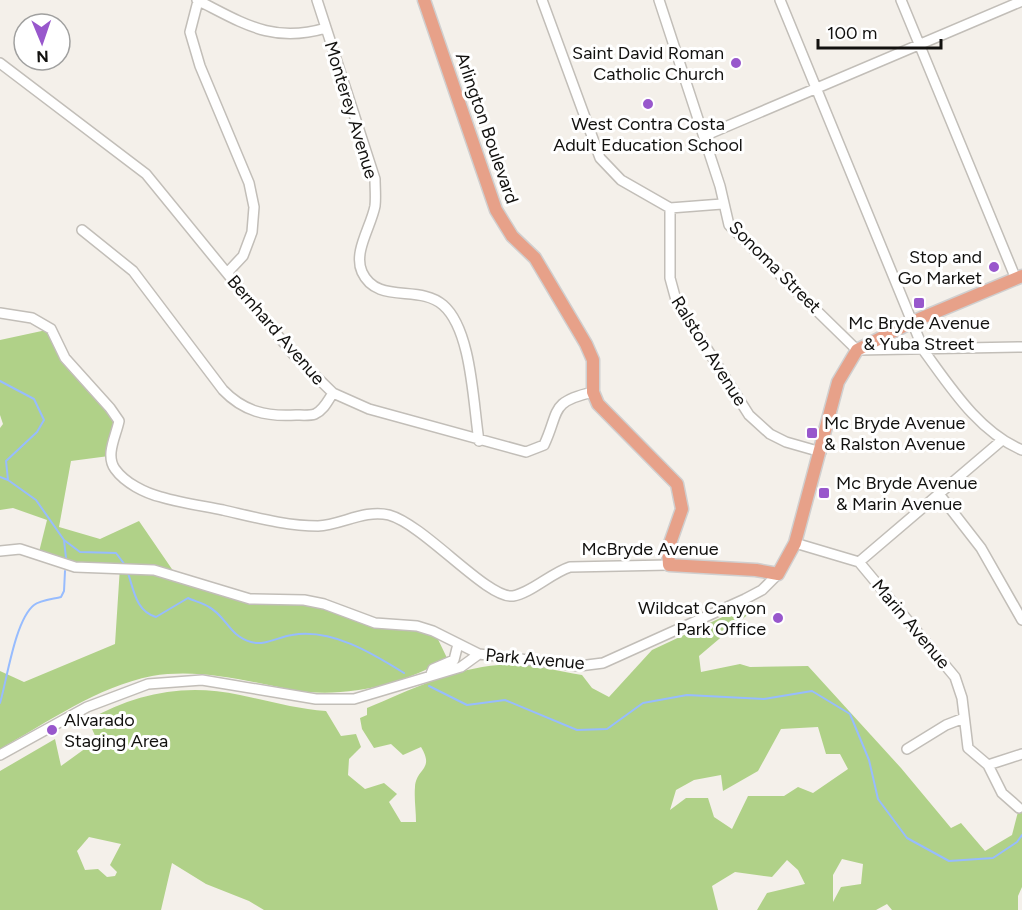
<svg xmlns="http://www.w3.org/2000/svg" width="1022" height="910" font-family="Figtree,sans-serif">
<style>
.green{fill:#b0d188;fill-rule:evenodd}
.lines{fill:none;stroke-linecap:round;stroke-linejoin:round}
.stream{stroke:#97bcfe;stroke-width:2}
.minor-casing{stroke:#c2beb8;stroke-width:12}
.major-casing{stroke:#d0cfcf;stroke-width:15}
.minor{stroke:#fff;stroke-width:9}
.major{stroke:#e7a189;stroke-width:12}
.poi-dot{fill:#9857cc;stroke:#fff;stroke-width:2}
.labels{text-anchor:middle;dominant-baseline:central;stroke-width:6;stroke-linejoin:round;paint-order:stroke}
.poi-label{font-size:18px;fill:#12110f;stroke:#fff;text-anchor:end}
.street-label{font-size:18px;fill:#12110f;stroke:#fff}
</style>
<rect width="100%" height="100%" fill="#f4f0ea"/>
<path class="green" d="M51 329 65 358 119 421 109 456 71 461 59 527 100 539 139 521 176 575 251 596H304L376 620 433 629 447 658C405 685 342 699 293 690 247 681 199 668 152 676 97 687 48 722 0 749V671L24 682 115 644 120 567H75L38 556 47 520 13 508 0 510V428L3 424 0 415V340Z
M748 605 752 611 699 656 701 672 740 664 750 667 808 666 901 768 951 828 961 823 985 851 1012 835 1019 808 1022 806V887L1018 896V910H892L887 904 876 910H757L767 893 805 884 798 870 787 860 772 877 735 872 712 886 718 910H264L249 901 206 884 172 863 161 910H0V771L55 739 61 766 97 740 88 720C136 693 185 683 240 695 269 701 297 709 326 711L341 736 356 734 361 747 349 759 348 775 365 789 384 783 397 794 389 802 401 822H416C416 810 414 798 415 787 416 768 435 770 421 747L403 755 391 744 374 748 362 729 360 718 367 715V708C408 691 454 668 499 665 527 663 555 670 582 675L592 688 609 697 652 650ZM818 727 826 754H840L848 769 813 793 798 787 784 796H748L732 829 714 817 708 798H686L670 810 676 790 694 780 721 775 723 791 758 771 781 729ZM89 837 121 844 110 865 117 872 115 876 107 877 98 869 85 870 77 851ZM842 859 863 864 861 884 841 887 833 902V875Z"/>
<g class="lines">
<path class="stream" d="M0 381 34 399 44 420 37 432 6 461 8 480 36 500 64 540 80 552 116 553 125 565
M0 477 8 480
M64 540 66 558
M128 573C134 591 136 611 156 617L188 598C194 601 203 603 209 607 226 616 229 636 251 642 265 646 278 637 292 635 331 628 372 653 404 673
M429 686 467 705 505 700 577 730 607 729 643 703 687 695 764 699 812 691 850 714 869 760 878 799 907 838 949 861 993 858 1017 842 1022 835
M0 703C7 680 15 620 34 605 40 600 53 599 61 597L64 591 65 571"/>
<defs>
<path id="minor" d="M197 0C243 23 272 44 326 28
M317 0 375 179C375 187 376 198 375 206 371 227 353 252 362 272 377 305 419 284 443 305 472 330 473 404 479 441
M542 0 600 158 621 180 670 208V278L676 300 749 415 770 434 786 442 821 452
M659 0 720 186 729 225 857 350 1022 347
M780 0 924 351C951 388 979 432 1022 450
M901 0 1016 279
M198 1 190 32 200 66 249 183 254 207 252 232 243 256 227 273
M0 63 146 174 293 354 333 393 369 409 526 452 544 445C560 411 549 402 593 392
M704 136 1022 1
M670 208 722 204
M82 230 133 271 223 390C243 411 266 417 296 415 301 415 309 416 315 414 324 410 328 400 333 393
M0 313 32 318 51 329 65 358 110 408 119 421C116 436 105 455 115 469 125 483 145 493 161 497 181 503 203 506 223 510 254 517 286 526 318 526 341 525 365 509 389 515 425 525 487 599 513 596 531 593 551 573 570 567L669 565
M939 494 981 548 1022 620
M795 543 859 562 955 677 962 698 968 748 988 765 1002 793 1019 808
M0 551 20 549 75 567 154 570 250 599 304 600 324 604 375 623 417 626 433 631 479 654 579 666 603 663 745 599 762 590 778 574
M859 562 1001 441
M431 674 433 669 454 660 458 644
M907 749 946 725 964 718
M0 755 87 707 148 684 202 680 316 699H354L461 667 479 654
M988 765 1022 754"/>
<path id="major" d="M424 0 496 210 512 236 535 258 586 344 593 360V392L598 404 677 484 682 509 668 549 669 565 756 570 778 574 795 543 838 382 857 350 912 322 1022 276"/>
</defs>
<use href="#minor" class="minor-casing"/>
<use href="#major" class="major-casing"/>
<use href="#minor" class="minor"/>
<use href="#major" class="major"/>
</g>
<g class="poi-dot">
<circle cx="736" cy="63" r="6"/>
<circle cx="648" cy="104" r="6"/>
<circle cx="994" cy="267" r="6"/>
<rect x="913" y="297" width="12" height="12" rx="3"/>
<rect x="806" y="427" width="12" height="12" rx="3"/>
<rect x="818" y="487" width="12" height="12" rx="3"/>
<circle cx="778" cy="618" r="6"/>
<circle cx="52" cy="730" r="6"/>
</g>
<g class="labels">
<g class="poi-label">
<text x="724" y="53">Saint David Roman<tspan x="724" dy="21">Catholic Church</tspan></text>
<text x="648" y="124" text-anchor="middle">West Contra Costa<tspan x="648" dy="21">Adult Education School</tspan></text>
<text x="982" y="257">Stop and<tspan x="982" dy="21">Go Market</tspan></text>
<text x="919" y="323" text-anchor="middle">Mc Bryde Avenue<tspan x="919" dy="21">&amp; Yuba Street</tspan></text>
<text x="824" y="423" text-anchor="start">Mc Bryde Avenue<tspan x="824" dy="21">&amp; Ralston Avenue</tspan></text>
<text x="836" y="483" text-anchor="start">Mc Bryde Avenue<tspan x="836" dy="21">&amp; Marin Avenue</tspan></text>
<text x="766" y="608">Wildcat Canyon<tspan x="766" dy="21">Park Office</tspan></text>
<text x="64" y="720" text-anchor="start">Alvarado<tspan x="64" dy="21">Staging Area</tspan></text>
</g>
<g class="street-label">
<text transform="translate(351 110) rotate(73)">Monterey Avenue</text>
<text transform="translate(487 128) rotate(71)">Arlington Boulevard</text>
<text transform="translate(775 267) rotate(45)">Sonoma Street</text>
<text transform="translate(276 330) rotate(49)">Bernhard Avenue</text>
<text transform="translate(709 351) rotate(58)">Ralston Avenue</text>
<text x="650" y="549">McBryde Avenue</text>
<text transform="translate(911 624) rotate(50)">Marin Avenue</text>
<text transform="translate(535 659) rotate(5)">Park Avenue</text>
</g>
</g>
<g transform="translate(42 42) rotate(178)"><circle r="28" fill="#ffffff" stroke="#a0a09f" stroke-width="1.5"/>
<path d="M0-4.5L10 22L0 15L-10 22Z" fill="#9857cc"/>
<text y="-9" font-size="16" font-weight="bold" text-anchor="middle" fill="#12110f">N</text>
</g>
<path d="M818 39v9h123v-9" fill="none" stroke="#12110f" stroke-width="3"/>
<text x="827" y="39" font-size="18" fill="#12110f" stroke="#ffffff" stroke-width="4.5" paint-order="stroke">100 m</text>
</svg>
